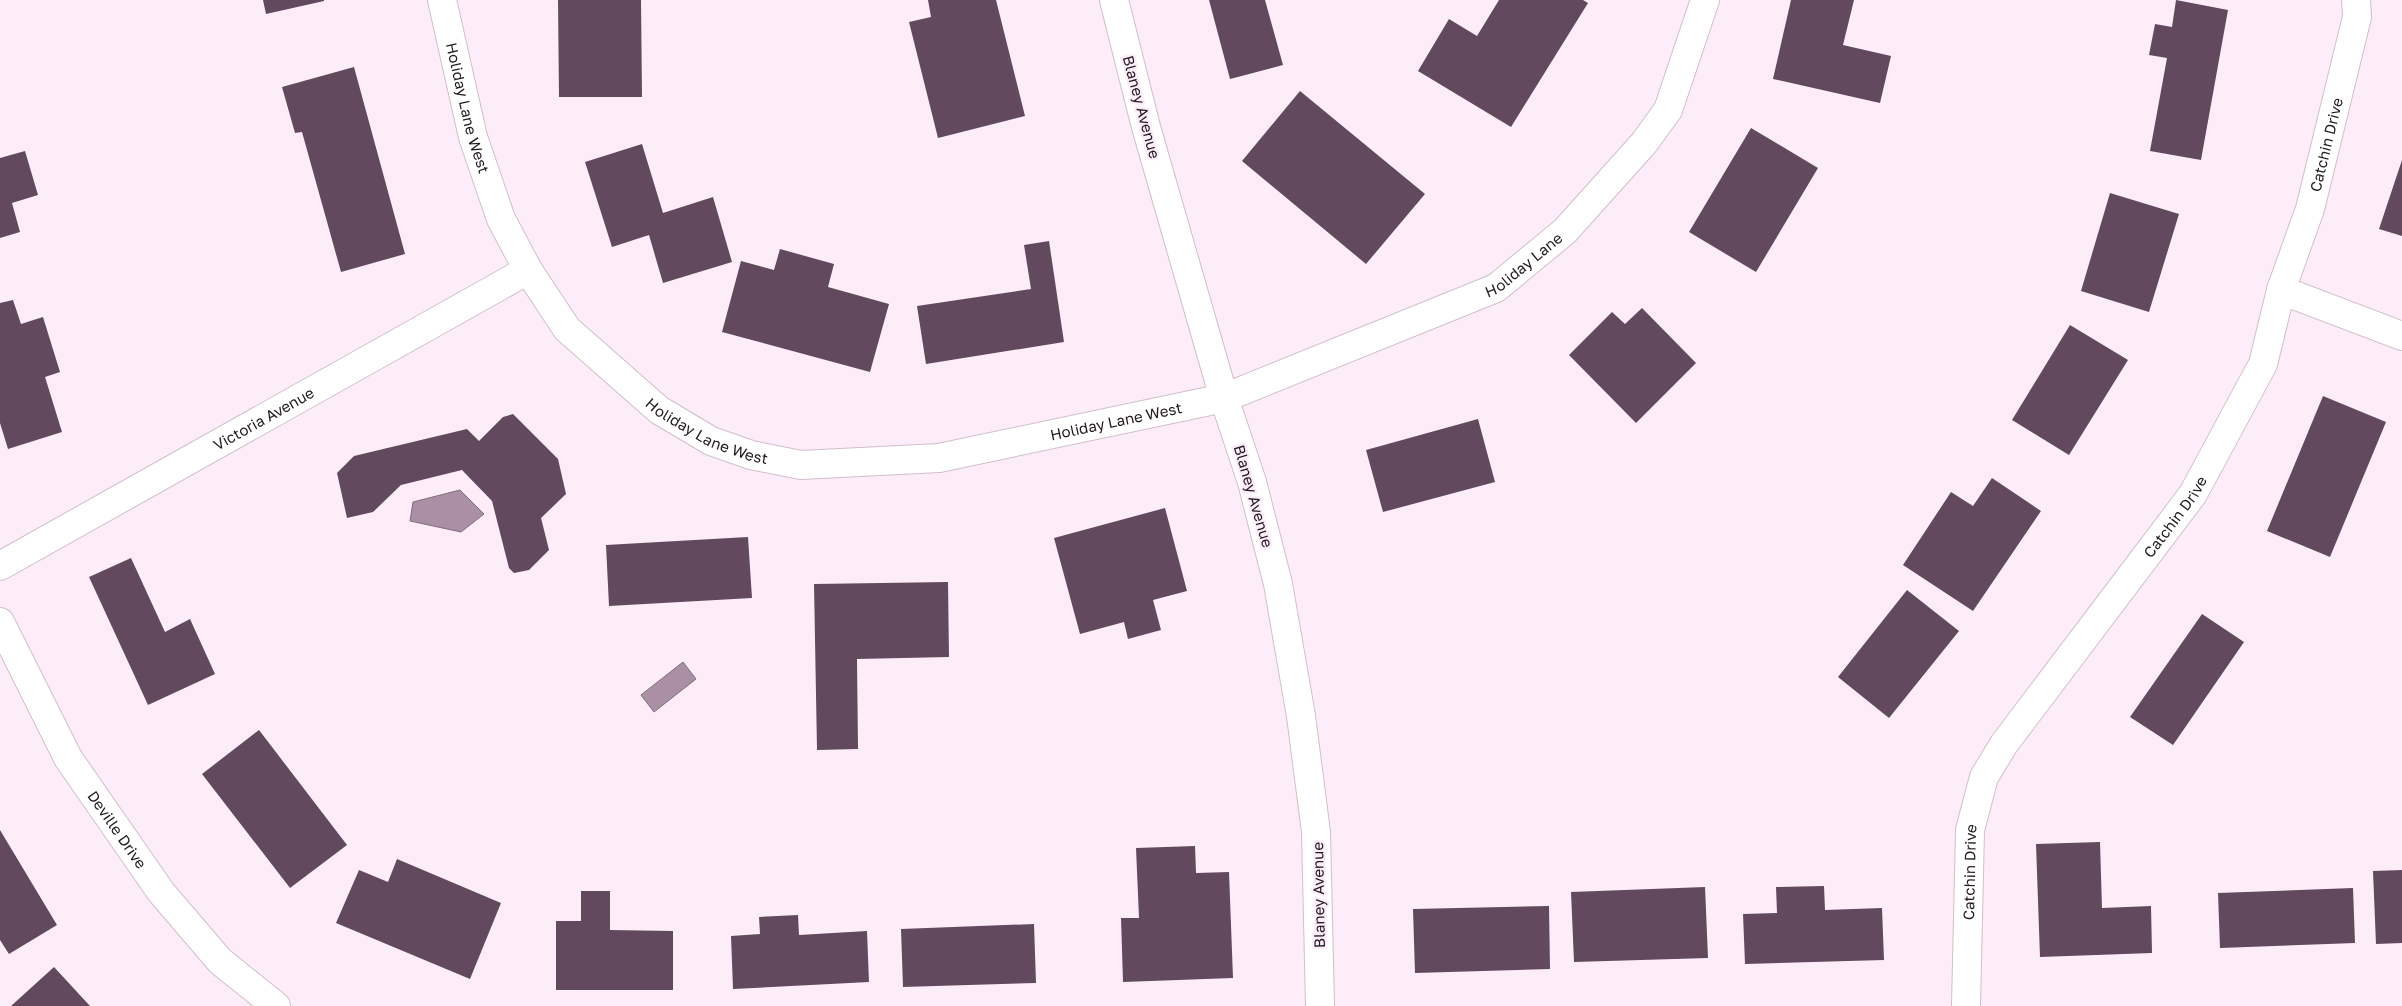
<svg xmlns="http://www.w3.org/2000/svg" width="2402" height="1006" font-family="'Golos Text',sans-serif">
<style>
.water{fill:#ab8fa5;stroke:#826c7d}
.building{fill:#62495e}
.lines{fill:none;stroke-linecap:round;stroke-linejoin:round}
.minor-casing{stroke:#d1becd;stroke-width:30}
.tertiary-casing{stroke:#d1becd;stroke-width:30}
.minor{stroke:#fff;stroke-width:28}
.tertiary{stroke:#fff;stroke-width:28}
.labels{text-anchor:middle;dominant-baseline:central;stroke-width:5;stroke-linejoin:round;paint-order:stroke}
.street-label{font-size:15px;fill:#221b21;stroke:#fdedf9}
</style>
<rect width="100%" height="100%" fill="#fdedf9"/>
<path class="water" d="M460 490 484 514 461 532 410 521 413 502Z
M683 662 696 679 654 712 641 695Z"/>
<path class="building" d="M263 0H324V1L266 14Z
M558 0H641L642 97H559Z
M928 0H996L1025 116 938 138 909 22 931 17Z
M1209 0H1265L1283 65 1230 79Z
M1499 0H1583L1588 3 1511 127 1418 71 1449 19 1477 36Z
M1791 0H1854L1843 45 1891 56 1880 103 1773 79Z
M2176 0 2228 10 2201 160 2150 151 2167 58 2149 55 2155 24 2172 27Z
M354 67 405 254 341 272 302 132 295 133 282 87Z
M1300 91 1425 194 1366 264 1242 161Z
M1751 128 1818 168 1756 272 1689 232Z
M642 144 663 213 713 197 732 262 663 283 649 235 612 247 585 162Z
M25 151 38 195 12 203 20 232 0 238V158Z
M2402 160V236L2379 229Z
M2110 193 2179 214 2149 312 2081 291Z
M1049 241 1064 342 926 364 917 306 1031 289 1024 245Z
M780 249 834 264 828 287 889 304 870 372 722 332 741 261 774 270Z
M13 300 21 324 43 317 60 372 45 377 62 432 8 449 0 423V303Z
M1642 308 1696 363 1636 423 1569 355 1612 312 1625 324Z
M2070 325 2128 360 2069 455 2012 420Z
M2323 396 2386 422 2330 557 2267 531Z
M513 414 558 459 566 494 541 518 549 550 529 570 514 573 509 568 492 501 462 470 401 485 373 512 347 518 337 473 354 456 467 429 479 441 503 417Z
M1478 419 1495 482 1383 512 1366 450Z
M1992 478 2041 511 1973 611 1903 565 1951 492 1973 506Z
M1165 508 1187 591 1153 600 1161 630 1128 639 1124 622 1080 634 1054 538Z
M748 537 752 598 609 606 606 545Z
M131 558 165 632 190 619 215 674 148 705 89 577Z
M948 582 949 657 857 659 858 749 817 750 814 584Z
M1907 590 1959 631 1889 718 1838 677Z
M2202 614 2244 642 2173 745 2130 717Z
M259 730 347 845 290 888 202 774Z
M0 830 57 925 9 954 0 940Z
M2100 842 2102 908 2151 906 2152 953 2040 957 2036 844Z
M1195 846 1196 873 1229 872 1233 978 1123 982 1121 918H1139L1136 848Z
M397 859 501 903 470 979 336 923 359 870 388 882Z
M2402 870V943L2376 944 2373 871Z
M1824 886 1825 910 1882 908 1884 960 1745 964 1743 914 1777 913 1776 887Z
M1705 887 1708 958 1574 962 1571 892Z
M2353 888 2355 943 2220 948 2218 893Z
M581 891H610V930L673 931V990H556V921H581Z
M1549 906 1550 969 1415 973 1413 909Z
M798 915 799 935 867 931 869 982 733 989 731 936 760 934 759 917Z
M1034 924 1036 983 903 987 901 929Z
M54 967 90 1006H11Z"/>
<g class="lines">
<defs>
<g id="minor">
<path id="s1" d="M442 0 473 137 501 219 528 270 567 329 659 410 711 441 751 455 801 465 939 458 1224 398 1146 127 1114 0"/>
<path d="M2281 290 2402 336"/>
<path id="s2" d="M0 566 528 270"/>
<path id="s3" d="M0 622 68 758 161 892 220 961 276 1006"/>
<path id="s4" d="M1966 1006 1970 830 1984 777 2004 744 2193 494 2263 364 2281 290 2310 209 2357 17 2356 0"/>
</g>
<g id="tertiary">
<path id="s5" d="M1320 1006 1316 832 1301 716 1278 584 1252 482 1224 398 1496 288 1565 231 1644 143 1668 110 1705 0"/>
</g>
</defs>
<use href="#minor" class="minor-casing"/>
<use href="#tertiary" class="tertiary-casing"/>
<use href="#minor" class="minor"/>
<use href="#tertiary" class="tertiary"/>
</g>
<g class="labels">
<g class="street-label">
<text stroke="none"><textPath href="#s1" startOffset="111">Holiday Lane West</textPath></text>
<text transform="translate(1142 107) rotate(75)">Blaney Avenue</text>
<text stroke="none"><textPath href="#s4" startOffset="959">Catchin Drive</textPath></text>
<text stroke="none"><textPath href="#s5" startOffset="948">Holiday Lane</textPath></text>
<text stroke="none"><textPath href="#s2" startOffset="302">Victoria Avenue</textPath></text>
<text stroke="none"><textPath href="#s1" startOffset="951">Holiday Lane West</textPath></text>
<text stroke="none"><textPath href="#s1" startOffset="531">Holiday Lane West</textPath></text>
<text transform="translate(1254 496) rotate(74)">Blaney Avenue</text>
<text stroke="none"><textPath href="#s4" startOffset="554">Catchin Drive</textPath></text>
<text stroke="none"><textPath href="#s3" startOffset="239">Deville Drive</textPath></text>
<text stroke="none"><textPath href="#s4" startOffset="134">Catchin Drive</textPath></text>
<text transform="translate(1318 895) rotate(-91)">Blaney Avenue</text>
</g>
</g>
</svg>
